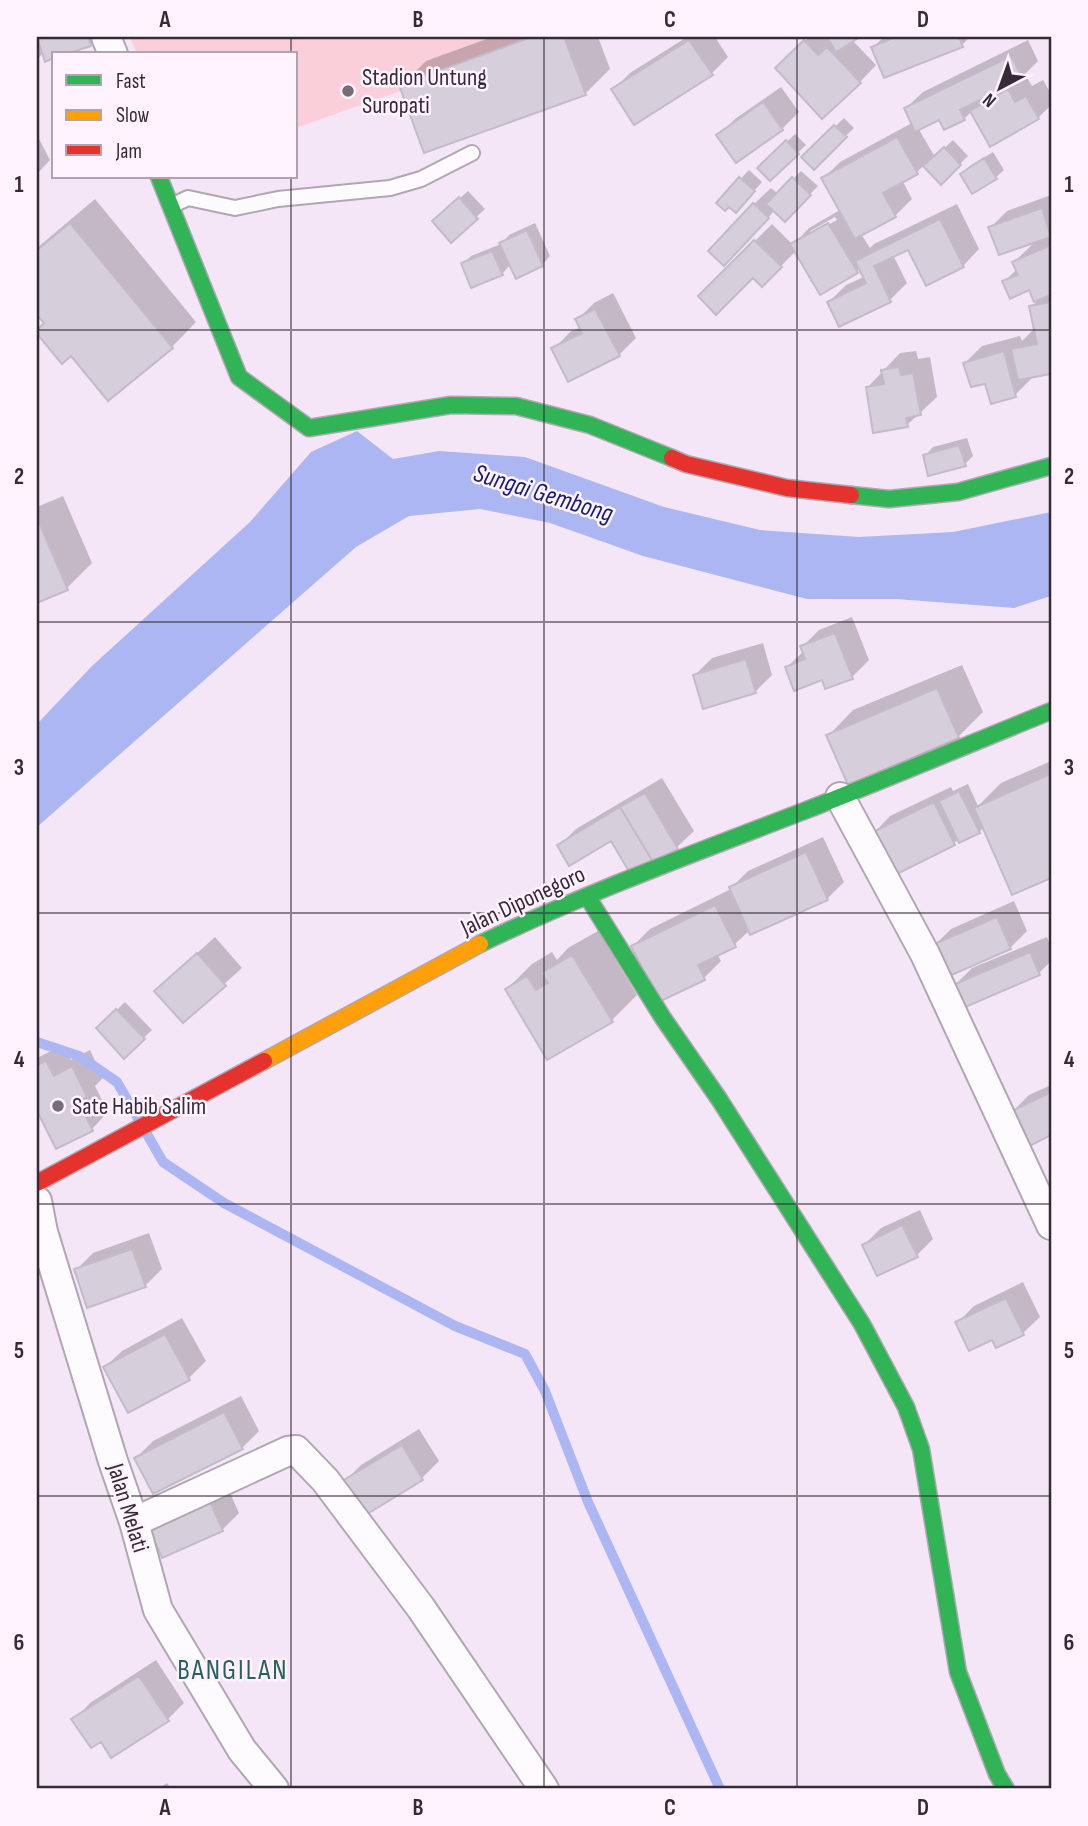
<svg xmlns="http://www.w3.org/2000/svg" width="1088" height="1826" font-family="'Sofia Sans Condensed',sans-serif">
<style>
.green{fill:#facfda}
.water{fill:#acb6f2}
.shadow{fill:#0003;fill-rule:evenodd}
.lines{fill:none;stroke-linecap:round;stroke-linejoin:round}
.stream{stroke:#acb6f2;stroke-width:10}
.building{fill:#d7cedc;stroke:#c3bbc9;stroke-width:2}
.lane-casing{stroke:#b1a6b3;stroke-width:18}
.street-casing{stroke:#b1a6b3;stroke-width:32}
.fast-casing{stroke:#b1a6b3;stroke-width:19}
.slow-casing{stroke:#b1a6b3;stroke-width:19}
.jam-casing{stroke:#b1a6b3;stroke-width:19}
.lane{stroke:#fefbfe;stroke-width:14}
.street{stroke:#fefbfe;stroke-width:28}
.fast{stroke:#30b455;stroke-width:16}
.slow{stroke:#ff9f0a;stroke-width:16}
.jam{stroke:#e5322d;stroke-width:16}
.grid{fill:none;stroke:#352b36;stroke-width:2;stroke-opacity:0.55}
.poi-dot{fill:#786c7a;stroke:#fef3ff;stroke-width:2.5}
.labels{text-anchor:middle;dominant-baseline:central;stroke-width:5;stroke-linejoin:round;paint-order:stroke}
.poi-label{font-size:24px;fill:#352b36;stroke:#fef3ff;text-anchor:start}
.street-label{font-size:24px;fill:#352b36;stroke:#fef3ff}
.water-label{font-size:26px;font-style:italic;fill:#171c73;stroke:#fef3ff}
.quarter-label{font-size:28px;letter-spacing:2px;fill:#26605f;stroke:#fef3ff}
.neatline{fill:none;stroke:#352b36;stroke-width:2.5}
.grid-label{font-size:23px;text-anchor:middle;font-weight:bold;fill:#352b36}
</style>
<rect width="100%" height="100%" fill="#f5e6f7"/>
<path class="green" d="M130 37H553L296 128V54H137Z"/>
<path class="water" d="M357 431 393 459 439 451 525 457 664 507 760 530 859 537 953 532 1051 512V596L1014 608 896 599H807L643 556 550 523 480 509 409 516 356 547 37 827V724L92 666 250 522 311 452Z"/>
<path class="shadow" d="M37 37H97L90 44 61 54H54V56L46 59 44 52 37 59Z
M492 37H598L610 69 585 94 401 86 426 61Z
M687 37H715L728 57 711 74 613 90 630 73Z
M809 37H857L852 40 876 65 860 82 777 68Z
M884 37H970L962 45 873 47Z
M1028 40 1038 61 1025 74 1032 86 1043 80 1051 94V105L1038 118 991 145 972 111 964 119 940 117 918 128 935 157 953 140 968 156 941 183 924 165 917 172 902 180 912 199 895 216 861 234 870 248 874 244 957 204 979 249 963 266 909 247 893 255 907 283 890 300 840 325 829 302 846 285 864 277 860 268 857 271 796 251 762 285 753 275 700 296 772 224 793 245 809 228 840 210 823 179 840 162 912 123 906 108 923 92ZM835 217 837 220 810 235V231Z
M781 87 799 112 782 129 719 135 735 119Z
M844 118 854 128 814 167 804 157Z
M795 134 806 145 770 179 760 168Z
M37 135 50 160 37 174Z
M993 152 1004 170 995 178 962 174 970 166Z
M749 170 762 182 744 202 730 204 718 203Z
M801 171 818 186 785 220 775 210 741 247 754 204 771 188 778 194Z
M468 191 485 209 451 240 443 213Z
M1051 195V235L1048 238 1051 237V372L1032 376V378L1015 395 965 363 982 346 1020 336 1022 341 1036 327 1031 307 1036 302 1029 288 1004 282 1017 269 1014 262 1037 240 990 228 1007 211Z
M95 199 196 322 172 347 46 323 37 312V248Z
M535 223 550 256 542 265 517 276 511 264 502 274 463 264 471 256 501 244 509 235Z
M613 293 636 338 619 355 554 349 570 332 581 327 577 320 594 303Z
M916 351 918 359 930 357 937 397 907 425 867 388 900 353Z
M967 438 973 456 965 464 925 456 933 447Z
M63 496 92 563 67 588 37 601V507Z
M852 617 869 660 852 677 823 678 787 667 804 651 802 647 819 630Z
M763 643 772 675 755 692 695 675 712 658Z
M962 665 983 712 958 737 829 735 853 710Z
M1051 761V876L1013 893 984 827 979 832 959 839 954 843 893 873 874 833 890 816 951 787 953 791 968 784 978 806 1001 783Z
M662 778 694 831 677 847 612 839 559 846 576 829Z
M823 837 844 882 827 899 750 930 734 945 717 954 721 961 704 978 660 1000 633 946 650 929 731 889V888L748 871Z
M1014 901 1027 931 1010 948 934 946 951 929Z
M598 931 637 995 612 1020 507 989 532 964 552 952 557 960 568 948Z
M215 937 242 968 183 1021 174 974Z
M1047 937 1051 947V961L1039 973 955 985 972 968Z
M125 1002 152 1030 124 1056 98 1028Z
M63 1045 71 1060 90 1050 103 1078 95 1086 108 1112 92 1129 57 1147 37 1107V1058Z
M1051 1085V1133L1029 1144 1012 1112 1029 1095Z
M920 1210 933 1239 917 1255 864 1245 881 1228Z
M149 1233 162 1269 145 1286 76 1270 93 1253Z
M1023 1282 1040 1317 1023 1333 992 1338 957 1323 974 1306Z
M182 1318 206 1361 189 1378 129 1411 105 1367 122 1351Z
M241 1396 259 1431 242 1448 136 1458 153 1441Z
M419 1429 439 1461 422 1478 364 1514 344 1482 361 1465Z
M227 1486 239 1513 222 1530 151 1529Z
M156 1660 184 1703 167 1720H74L90 1703Z
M167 1783 171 1789H158Z"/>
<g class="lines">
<path class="stream" d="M37 1042 79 1056 117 1082 163 1162 224 1203 455 1326 525 1354 545 1391 588 1502 720 1789"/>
</g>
<path class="building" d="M37 37H88L91 46 66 54H54V58L45 62Z
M532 37H564L586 95 424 153 399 85Z
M827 37H860L836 52Z
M896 37H959L963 47 884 78 871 47Z
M689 40 713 75 634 125 611 89Z
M804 40 818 55 827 47 861 83 822 119 775 68Z
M1011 56 1023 79 960 110 965 120 944 130 939 120 915 132 904 108Z
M1008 89 1015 102 1026 96 1039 119 990 147 970 111Z
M763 102 783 130 736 163 716 135Z
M834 125 847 137 814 170 801 157Z
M897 137 918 174 883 193 896 217 855 239 821 178Z
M786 140 799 154 770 181 757 168Z
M944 147 961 165 941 185 923 166Z
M984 158 997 179 972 194 960 174Z
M739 177 755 191 736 213 729 207 725 211 716 203Z
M792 177 811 195 785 222 766 204Z
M459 197 478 219 451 243 432 221Z
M753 203 769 218 724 266 708 251Z
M1042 208 1051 237 999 255 988 227Z
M940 219 964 267 926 286 908 250 874 266 891 302 839 327 827 302 866 283 855 261Z
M70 223 173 348 108 401 71 356 62 364 37 334V330L44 323 37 315V250Z
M828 223 858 273 820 295 790 244Z
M527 230 543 266 516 279 499 243Z
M754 240 782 267 762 287 753 278 716 315 698 296Z
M1051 245V295L1034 302 1029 290 1010 299 1002 281 1018 275 1012 262Z
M492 251 503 275 471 288 461 263Z
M1051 302V374L1018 380 1011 349 1037 344 1029 306Z
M595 309 620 356 568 382 551 348 582 333 575 319Z
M1004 351 1016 397 991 404 985 384 971 387 963 363Z
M899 367 901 375 913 373 921 415 906 418 908 427 873 433 866 387 884 384 881 370Z
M959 445 966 466 928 476 923 455Z
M37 520H38L68 590 37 603Z
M835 633 853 679 825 689 822 680 794 691 785 667 805 659 800 646Z
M746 659 756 693 703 709 693 675Z
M937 688 959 738 848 785 826 735Z
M1050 774 1051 878 1012 895 974 808Z
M959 791 980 833 959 843 939 801Z
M645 793 678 849 653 862 620 807Z
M934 802 955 845 893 876 871 833Z
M620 807 653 862 631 875 611 841 569 866 557 845Z
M806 852 828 900 750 935 729 887Z
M715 905 736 947 698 965 705 980 659 1002 631 946Z
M997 917 1011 949 947 977 932 945Z
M1030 952 1040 975 963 1008 953 985Z
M197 953 226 986 183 1023 154 991Z
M572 955 613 1022 547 1060 505 989 527 976 536 990 548 983 541 973Z
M116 1009 145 1039 124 1059 96 1028Z
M46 1061 54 1076 72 1066 87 1097 78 1101 93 1131 56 1149 37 1111V1065Z
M1051 1092V1135L1028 1147 1010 1112Z
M902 1225 918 1257 877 1276 862 1245Z
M132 1249 146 1287 87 1308 74 1269Z
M1006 1298 1024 1335 996 1348 992 1340 969 1351 955 1322Z
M165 1334 190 1380 128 1413 103 1367Z
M224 1412 243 1449 153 1494 134 1458Z
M402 1445 423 1480 364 1516 342 1481Z
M210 1502 223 1531 162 1558 149 1528Z
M139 1676 169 1721 111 1758 101 1742 91 1748 71 1719Z"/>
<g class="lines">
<defs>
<path id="lane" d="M171 206 188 198 235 208 278 199 390 188 421 179 472 153"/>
<path id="street" d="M106 37 113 54
M840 797 925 954 1051 1225
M37 1201 43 1232 113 1461 134 1522 158 1610 242 1750 274 1789
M134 1522 288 1451 296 1450 325 1480 421 1608 544 1789"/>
<path id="fast" d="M159 177 239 377 309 428 451 405 516 406 590 425 672 458
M851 495 889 499 958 492 1051 466
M587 896 663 1018 719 1099 862 1324 906 1407 921 1449 958 1672 997 1774 1006 1789
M480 944C585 893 695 853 804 811 887 779 969 744 1051 711"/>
<path id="slow" d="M264 1061 480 944"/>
<path id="jam" d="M672 458 686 464 787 488 851 495
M37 1183 264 1061"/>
</defs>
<use href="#lane" class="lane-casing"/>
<use href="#street" class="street-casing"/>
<use href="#fast" class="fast-casing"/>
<use href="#slow" class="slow-casing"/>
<use href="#jam" class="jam-casing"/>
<use href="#lane" class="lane"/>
<use href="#street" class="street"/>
<use href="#fast" class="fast"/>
<use href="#slow" class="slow"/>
<use href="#jam" class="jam"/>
</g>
<path class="grid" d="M291 37V54M544 37V1789M797 37V1789M291 177V1789M37 330H1051M37 622H1051M37 913H1051M37 1204H1051M37 1496H1051"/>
<g class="poi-dot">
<circle cx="348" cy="91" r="7"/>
<circle cx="58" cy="1106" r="7"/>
</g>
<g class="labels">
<g class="poi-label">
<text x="362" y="77">Stadion Untung<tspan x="362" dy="28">Suropati</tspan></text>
<text x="72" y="1106">Sate Habib Salim</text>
</g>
<g class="street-label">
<text transform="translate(523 901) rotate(-25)">Jalan Diponegoro</text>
<text transform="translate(128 1508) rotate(73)">Jalan Melati</text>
</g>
<g class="water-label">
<text transform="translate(543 494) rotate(17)">Sungai Gembong</text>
</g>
<g class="quarter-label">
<text x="233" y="1670">BANGILAN</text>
</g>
</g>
<rect width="1088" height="1826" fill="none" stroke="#fef3ff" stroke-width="77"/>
<rect x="52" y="52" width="245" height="126" fill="#fef3ff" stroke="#aea3af" stroke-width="2"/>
<rect x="66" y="75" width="35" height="10" fill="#30b455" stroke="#aea3af" stroke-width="2"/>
<text x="116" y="88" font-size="21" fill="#352b36">Fast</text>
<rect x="66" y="110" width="35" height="10" fill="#ff9f0a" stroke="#aea3af" stroke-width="2"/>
<text x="116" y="122" font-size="21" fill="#352b36">Slow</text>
<rect x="66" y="145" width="35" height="10" fill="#e5322d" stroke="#aea3af" stroke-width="2"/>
<text x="116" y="158" font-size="21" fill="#352b36">Jam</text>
<g transform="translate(1000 88) rotate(221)" stroke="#fef3ff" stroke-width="5" paint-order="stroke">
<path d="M0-5L12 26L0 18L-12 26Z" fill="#352b36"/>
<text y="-10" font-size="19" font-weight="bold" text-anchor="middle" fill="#352b36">N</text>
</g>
<rect x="38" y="38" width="1012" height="1749" class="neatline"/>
<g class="grid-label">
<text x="165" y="27">A</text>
<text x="418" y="27">B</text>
<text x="670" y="27">C</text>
<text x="923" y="27">D</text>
<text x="19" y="192">1</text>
<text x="1069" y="192">1</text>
<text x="19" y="484">2</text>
<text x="1069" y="484">2</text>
<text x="19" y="775">3</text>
<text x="1069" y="775">3</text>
<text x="19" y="1067">4</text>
<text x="1069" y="1067">4</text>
<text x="19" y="1358">5</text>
<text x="1069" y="1358">5</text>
<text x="19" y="1650">6</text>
<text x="1069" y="1650">6</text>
<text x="165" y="1815">A</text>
<text x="418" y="1815">B</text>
<text x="670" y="1815">C</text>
<text x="923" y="1815">D</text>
</g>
</svg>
